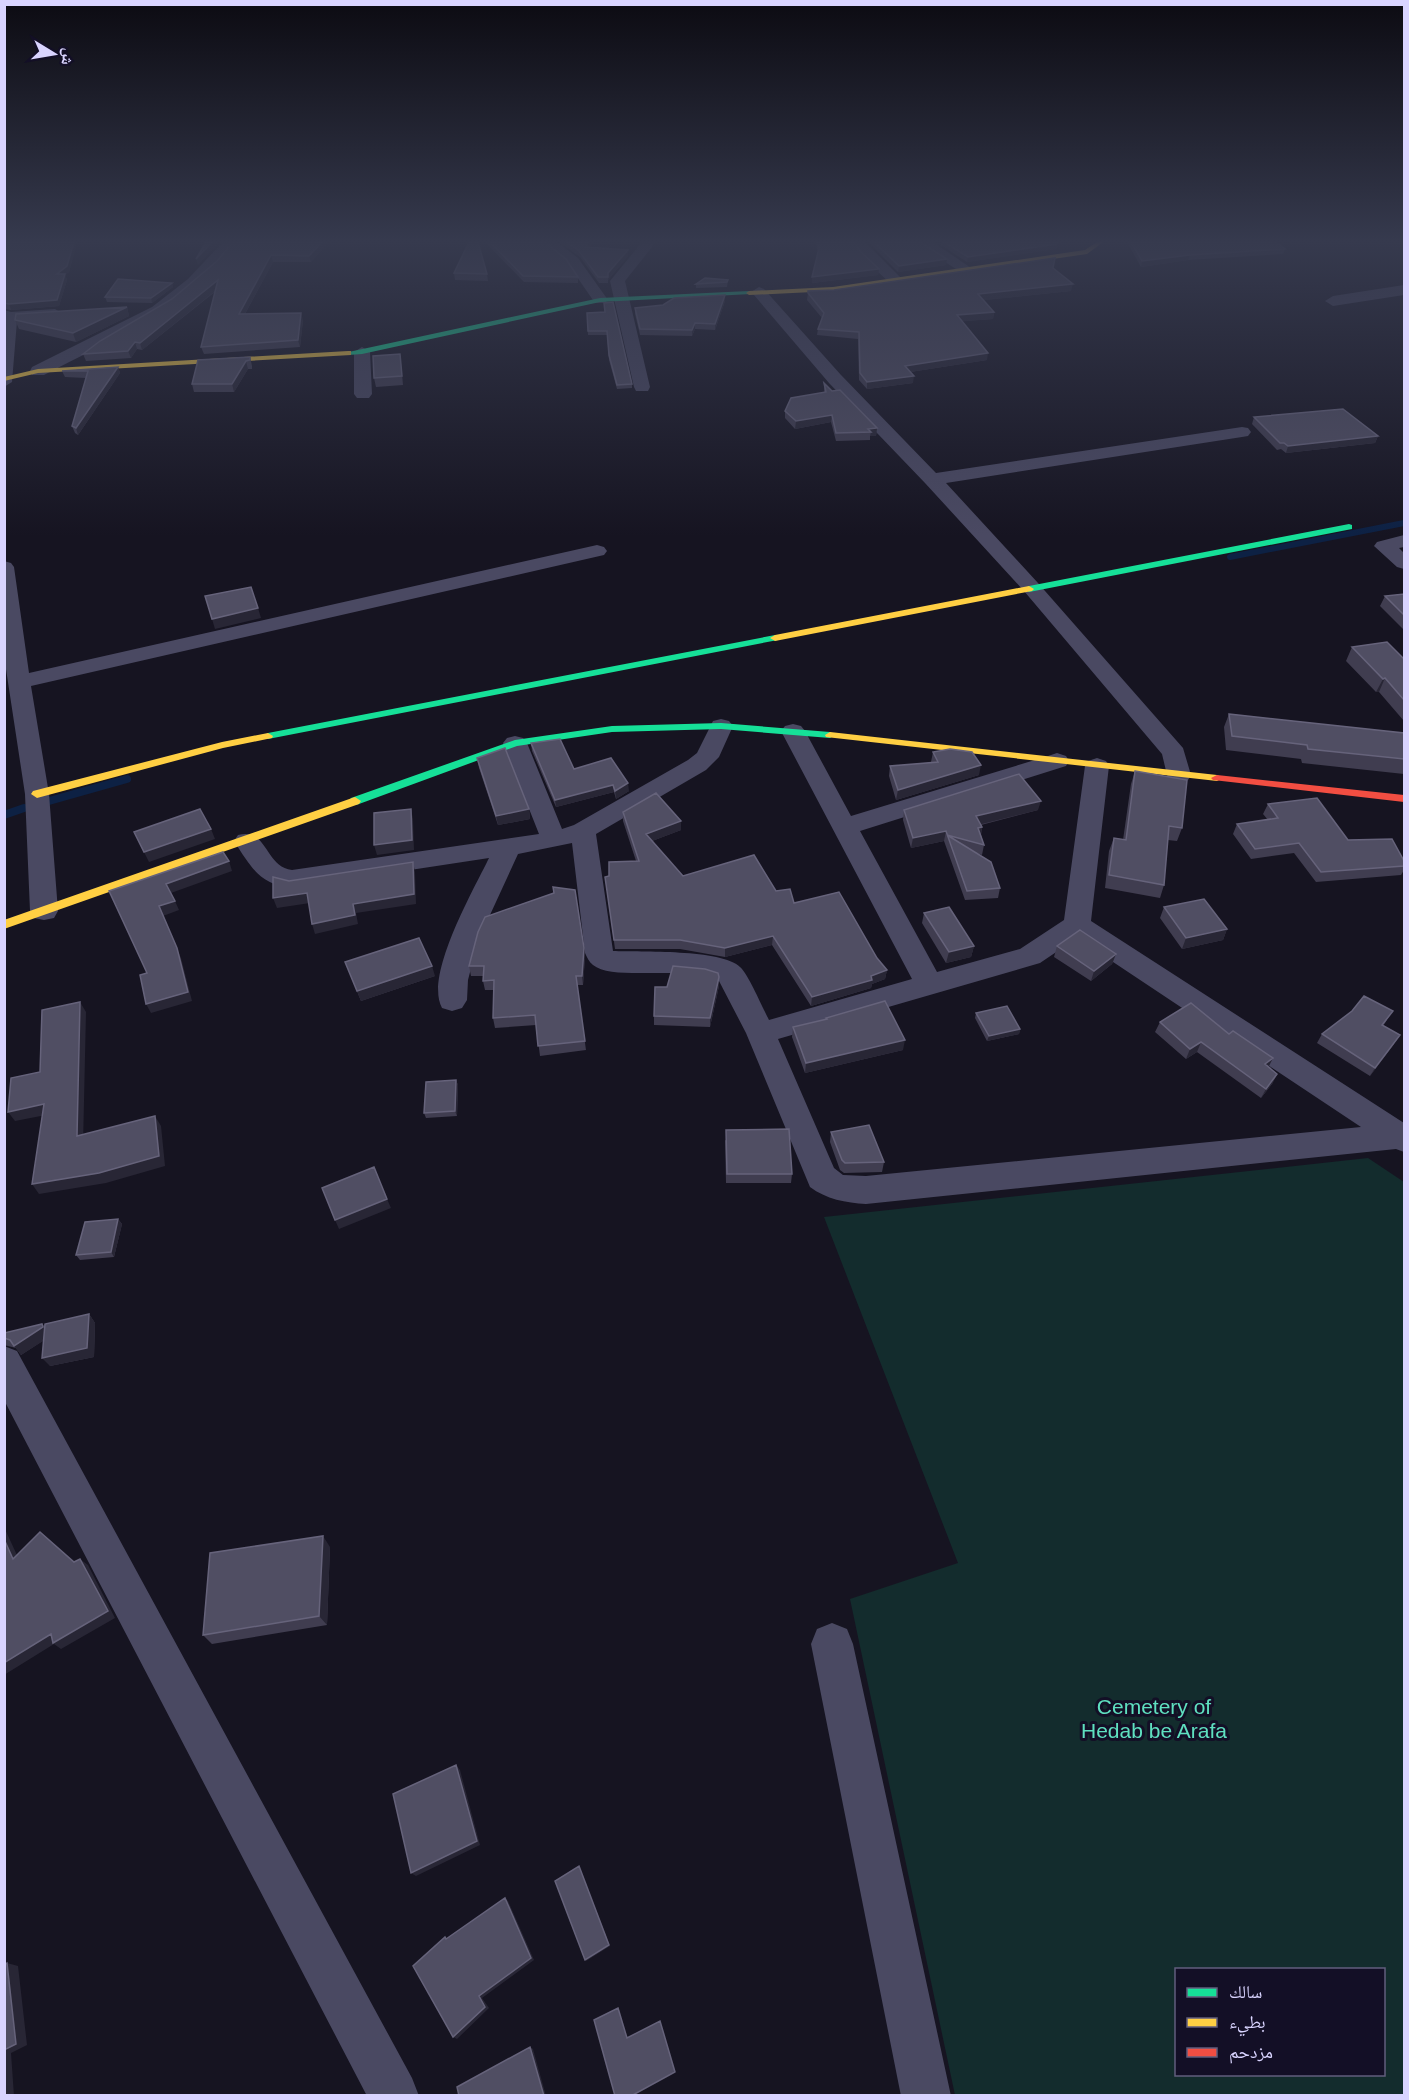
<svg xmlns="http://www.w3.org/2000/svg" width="1409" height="2100" font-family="Arial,'Noto Naskh Arabic',sans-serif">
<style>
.green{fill:#132c2d;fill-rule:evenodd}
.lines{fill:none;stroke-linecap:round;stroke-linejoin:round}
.stream-far1{stroke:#0d2144;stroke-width:6}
.stream{stroke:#0d2144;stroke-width:8}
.street{fill:#4a4962;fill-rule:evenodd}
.fast{fill:#16e098;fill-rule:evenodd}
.slow{fill:#ffcf43;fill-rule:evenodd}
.jam{fill:#f24e42;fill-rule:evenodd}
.wall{fill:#403d50}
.shaded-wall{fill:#282635}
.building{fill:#504e63;stroke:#66637b;stroke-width:1.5}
.labels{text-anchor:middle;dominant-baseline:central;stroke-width:6;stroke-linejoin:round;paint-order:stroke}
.near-park-label{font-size:21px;fill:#5fe0c0;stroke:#130f26}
</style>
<rect width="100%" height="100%" fill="#161421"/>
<path class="green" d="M1368 1158 1404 1182V2095H955L850 1599 958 1563 824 1217ZM1176 1970H1384V2074H1176Z"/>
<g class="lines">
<path class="stream-far1" d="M1230 557 1404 523"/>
<path class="stream" d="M49 801 127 779
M4 815 24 808"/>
<path class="street" d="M223 242H237C187 310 116 337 44 375H32L30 371 32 367 152 307 188 279Z
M542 242H557L578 258 608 300 605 303H595L568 264Z
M642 242H656L625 281 650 387 648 391H636L634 387 610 281Z
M851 242H865L900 277 902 280 900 283H890L863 258Z
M920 242H933L974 270 972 273H962L921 246Z
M1404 285V295L1333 306 1325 301 1333 296Z
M759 287 764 289 841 375 936 473 1242 427 1248 428 1251 432 1248 436 1242 437 946 483 1038 583 1183 748 1191 775 1188 780 1179 783 1170 780 1167 775 1162 754 1024 591 925 483 829 383 754 295 751 292Z
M55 309 63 314 60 317 17 321 12 382 4 387V310L11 312Z
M362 347 370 352 372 394 369 398H357L354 394V352Z
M1404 535V547L1399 548 1404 553V569L1397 567 1374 546 1377 542Z
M597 545 604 547 607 551 604 555 31 686 49 794 58 911 54 918 44 920 34 918 30 911 25 794 4 656V561L11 563 14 567 29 673Z
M721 719 729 721 733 726 719 757 706 770 596 834 613 951C640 952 722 949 740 967 749 975 762 1007 769 1020L912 979 781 731 785 726 793 724 801 726 805 731 851 816 1048 756 1057 753 1066 756 1069 761 1066 766 860 831 937 972 1020 949 1064 920 1085 766 1088 761 1097 758 1106 761 1109 766 1091 921 1404 1123V1152L1396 1149 866 1204C846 1203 826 1199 810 1187L746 1033 719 981C689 964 613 982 593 965 589 962 587 957 585 953L572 843 518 854 478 941 468 980 467 1000 462 1008 452 1011 442 1008C424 976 474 889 489 858L292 888C259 884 251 867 234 841L238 835C268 827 264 866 292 870L539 834 503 743 507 738 515 736 523 738 527 743 562 829 574 825 688 760 697 753 713 721ZM1077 938 1361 1127 866 1176 843 1175 834 1168 778 1039 1040 963Z
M4 1346 17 1351 412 2078 419 2096H367L4 1400Z
M832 1623 847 1629 853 1644 951 2096H901L811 1644 817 1629Z"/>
<path class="fast" d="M749 291 751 294 600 302 362 354 348 355 344 353 600 298Z
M1349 524 1352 525V529L1029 592 1024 589 1029 586Z
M775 635 780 638 778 640 268 739 263 736 268 733Z
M721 723 830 732 835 735 830 738 721 729 612 732 517 746 359 804 355 805 349 801 351 798 515 740 612 726Z"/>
<path class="slow" d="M1097 242H1103L1087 254 833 291 749 295 746 293 749 291 833 287 1085 250Z
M348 351H351V355L38 373 4 381V377L38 369Z
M1029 586 1034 589 1032 591 775 641 770 638 775 635Z
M830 732 1217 775 1223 778 1217 781 826 737 825 735Z
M268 733 273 736 272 738 223 748 37 798 31 794 33 791 222 742Z
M355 797 361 801 359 804 4 929V920Z"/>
<path class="jam" d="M1217 775 1404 795V802L1213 780 1211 778Z"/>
</g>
<path class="wall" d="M4 242H77L69 272 65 275 67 280 59 306 11 310 4 309Z
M233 242H329L311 262H273L245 314 303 320 300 347 204 354 201 347 216 291 142 350 137 349 131 358 86 361 83 354 172 299 217 261Z
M485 242H545L578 277V283L524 282Z
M559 242H592L589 247 628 250V256L608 280V283H599L580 257Z
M815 242H853L862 253 879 269 878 275 812 283 818 252Z
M868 242H911L947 259 946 265 898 272Z
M941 242H1058L1056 249 967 262 941 245Z
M1127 242H1276L1285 249 1283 254 1188 260 1141 267Z
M1053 268 1071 291 983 300 994 312 993 319 962 321 987 360 910 372 913 383 867 389 859 380 858 339 817 335 818 329 822 318 807 300 808 293 834 290Z
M454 273 487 274 488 281 455 280Z
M728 280 727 287 696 288V284Z
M172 283 173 287 152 303 107 302 105 297Z
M725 301 715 330 695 329 692 336 640 335 635 314V308Z
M127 307 129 316 76 342 19 329 15 320Z
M604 312 632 384V388L617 389 609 360 607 335H588L587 313Z
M250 357 252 366V369H248L234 392H194L192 384Z
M401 363 403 385 376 387 374 378Z
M118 367 120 373 78 435 75 433 72 426 86 378 65 377 62 371Z
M824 383 832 391 877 428 876 436H870V440L836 441 831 422 795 429 785 418V411L824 392Z
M1254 417 1378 436 1375 443 1286 453 1281 449 1277 450 1252 424Z
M1404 594V630L1380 606 1385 596Z
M1352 647 1404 659V721L1379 692H1376L1346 661Z
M1229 714 1404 733V774L1302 763 1301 759 1226 750 1224 727Z
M531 743 574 769 629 791 616 799 614 792 556 807 532 751Z
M933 752 979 775 896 800 889 776 890 766 932 763 931 762Z
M477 758 529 809 530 819 498 825 479 768Z
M1135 771 1182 828 1177 841 1168 840 1164 885 1160 898 1105 888 1109 851 1114 838 1123 840 1131 784Z
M1268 804 1348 840 1404 861V870L1401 875 1316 882 1294 853 1251 859 1233 834 1237 824 1268 820 1263 814Z
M904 810H1038L981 825 982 827 981 835 984 845 982 855 976 853 1000 888 998 898 965 900 944 841 911 848 903 820Z
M623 812 681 830 652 841 683 876 776 891 877 958 887 970 885 979 872 984 871 988 811 1006 772 945 725 957 680 949H615L605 877 609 876 636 861 623 821Z
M553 887 585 957 583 985H577L586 1050 540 1056 536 1025 495 1028 493 1018 494 990H485L483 981V976H471L469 966 554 894Z
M1164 907 1227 929 1223 940 1182 949 1160 918Z
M924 913 974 946 971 957 946 963 922 923Z
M1057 946 1116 954 1112 964 1091 981 1054 957Z
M345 962 435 976 361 1001Z
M719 986 710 1027 654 1025V1016L667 987Z
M976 1013 1020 1029 1019 1034 987 1041 975 1018Z
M826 1018 903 1050 805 1073 792 1037 793 1027 826 1020Z
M1387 1020 1383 1026 1394 1044 1370 1076 1317 1043 1322 1034Z
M1160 1022 1229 1034 1273 1058 1268 1067 1277 1074 1272 1084 1261 1098 1197 1052 1186 1059 1155 1032Z
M456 1080 458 1085 457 1116 426 1118 424 1113Z
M831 1132 884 1162 882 1172 844 1173 840 1170 830 1142Z
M725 1140 792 1174 791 1183H726Z
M118 1219 122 1224 114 1257 80 1260 76 1255Z
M89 1314 95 1323 94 1357 50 1366 44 1340 21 1355 16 1348 4 1345V1333L42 1324 45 1327Z
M330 1547 327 1625 212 1644 203 1635Z"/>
<path class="shaded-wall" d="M74 242H77L69 272 65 275 67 280 59 306 11 310 9 304 57 274Z
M212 242H220L198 265 196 259Z
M322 242H329L311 262 309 256Z
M588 242H592L585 253V247Z
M1057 244 1056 249 967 262 968 257Z
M628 250V256L608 280V273Z
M271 255 273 262 241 321 239 314Z
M1190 255 1188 260 1141 267 1142 261Z
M947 259 946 265 898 272 899 266Z
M879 269 878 275 812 283V277Z
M218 280 220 287 142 350 140 343Z
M172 283 173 287 152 303 151 298Z
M1073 284 1071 291 977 301 978 294Z
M725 295V301L715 330V324Z
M127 307 129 316 76 342 73 333Z
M994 312 993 319 956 322 957 315Z
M301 313 303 320 300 347 298 340Z
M695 323V329L692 336V330Z
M135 342 137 349 131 358 128 351Z
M988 353 987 360 904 373 905 366Z
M246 361 248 369 234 392 232 384Z
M118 367 120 373 78 435 76 428Z
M914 376 913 383 867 389V382Z
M832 415 831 422 795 429 796 421Z
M877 428 876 436H870L871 432 868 429Z
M1378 436 1375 443 1286 453 1288 446Z
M258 608 261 618 215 629 212 619Z
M1385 678 1379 692H1376L1383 679Z
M981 765 979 775 896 800 898 790Z
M628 783 629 791 616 799 615 791Z
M613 785 614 792 556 807 555 800Z
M1041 801 1038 810 974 826 976 816Z
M411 809 413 819 414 850 377 855 374 845Z
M529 809 530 819 498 825 496 816Z
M681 821V830L647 843 646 834Z
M982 827 980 837 978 828Z
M211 829 215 839 149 862 144 852Z
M946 831 944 841 911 848 913 838Z
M229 861 232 871 171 893 166 884Z
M413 862 415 872 416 904 356 913 358 924 315 934 312 924 353 904Z
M307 893 310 903 277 908 273 898Z
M175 901 179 910 163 916 181 958 192 1001 151 1013 146 1004 159 906Z
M1227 929 1223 940 1182 949 1186 938Z
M773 936 772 945 725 957V948Z
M974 946 971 957 946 963 949 952Z
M584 948 585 957 583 985 582 976Z
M1116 954 1112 964 1091 981 1094 971Z
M432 966 435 976 361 1001 357 991Z
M887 970 885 979 872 984 871 988 811 1006 812 997Z
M719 977V986L710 1027V1018Z
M80 1002 86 1012 83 1146 77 1136Z
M1020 1029 1019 1034 987 1041 989 1036Z
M1400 1035 1394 1044 1370 1076 1375 1068Z
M905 1040 903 1050 805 1073 806 1063Z
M1201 1042 1197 1052 1186 1059 1190 1049Z
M1273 1058 1268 1068 1265 1064Z
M1277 1074 1272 1084 1261 1098 1266 1089Z
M456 1080 458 1085 457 1116 455 1111Z
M44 1104 51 1114 15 1121 8 1112Z
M155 1116 161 1126 165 1166 106 1183 39 1194 32 1184Z
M387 1199 391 1208 339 1229 335 1220Z
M118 1219 122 1224 114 1257 111 1252Z
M89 1314 95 1323 94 1357 50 1366 42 1358Z
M42 1324 51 1336 21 1355 14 1346Z
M4 1527 22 1566 13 1559 4 1539Z
M323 1536 330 1547 327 1625 319 1616Z
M80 1559 88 1565 115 1618 61 1649 54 1644 4 1675V1663Z
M456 1765 460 1770 480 1845 416 1876 411 1873Z
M579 1866 610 1946 586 1961 585 1960Z
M505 1898 508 1901 534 1960 482 1998 489 2008 457 2039 453 2037 479 1996Z
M7 1963 18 1966 27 2045 11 2053 14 2096H4V2050Z
M660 2021 675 2073 633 2096H631Z
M530 2047 533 2049 546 2096H544Z"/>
<path class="building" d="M4 242H74L67 266 57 274H65L57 300 9 304 4 303Z
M206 242H212L196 259Z
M233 242H322L309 256 271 255 239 314 301 313 298 340 201 347 218 280 140 343 135 342 128 351 83 354 100 341 172 299 217 261Z
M469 242H478L487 274 454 273Z
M490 242H545L566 259 578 277 523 276Z
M567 242H588L585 247 628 250 608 273V277H598L579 251Z
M817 242H853L862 253 879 269 812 277 819 248Z
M874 242H920L947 259 899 266Z
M944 242H1058L1057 244 968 257Z
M1131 242H1276L1285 249 1190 255 1142 261Z
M1055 258 1053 268 1073 284 978 294 994 312 957 315 988 353 905 366 914 376 867 382 860 373 859 332 818 329 824 313 808 293V291L834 290Z
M705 278 728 280 727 282 696 284Z
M118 279 172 283 151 298 105 297Z
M725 295 715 324 695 323 692 330 640 329 635 308 663 305 674 298Z
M613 302 632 384 617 385 609 355 607 331H588L587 313 605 312 604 303Z
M127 307 73 333 15 320 16 314Z
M400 354 402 376 374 378 373 356Z
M250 357V360L246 361 232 384H192L198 360Z
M118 367 76 428 72 426 88 371H62Z
M824 383 832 391 840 390 877 428 868 429 871 432 836 433 832 415 796 421 785 411 791 398 826 392Z
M1343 409 1378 436 1288 446 1284 443H1280L1254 417Z
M251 587 258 608 212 619 205 596Z
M1404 594V615L1385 596Z
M1387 642 1404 659V700L1385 678 1383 679 1352 647Z
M1229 714 1404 733V759L1308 749 1307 745 1232 736Z
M560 739 574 769 611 758 628 783 615 791 613 785 555 800 531 743Z
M505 748 529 809 496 816 477 758Z
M950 749 972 752 981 765 898 790 890 766 938 762 933 752Z
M1135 771 1187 780 1182 828 1169 826 1164 885 1109 875 1114 838 1126 840Z
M1019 774 1041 801 976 816 982 827 978 828 984 845 947 835 991 862 1000 888 967 891 946 831 913 838 904 810Z
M656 793 681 821 646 834 683 876 754 855 776 891 790 889 794 903 839 892 877 958 887 970 871 976 872 980 812 997 773 936 725 948 680 940H614L605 877 609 876V862L639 861 623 812Z
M1317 798 1348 840 1392 839 1404 861V866L1321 872 1299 843 1255 849 1237 824 1278 818 1268 804Z
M200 809 211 829 144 852 134 832Z
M411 809 412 840 374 845V813Z
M223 852 229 861 166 884 175 901 159 906 177 948 188 992 146 1004 140 975 147 973 109 891Z
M413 862 414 894 353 904 355 915 312 924 307 893 273 898V877L289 881Z
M553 887 575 890 584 948 582 976H576L585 1041 538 1046 535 1015 493 1018 494 980 483 981 484 966H469L478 932 485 917 554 893Z
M1204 899 1227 929 1186 938 1164 907Z
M949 907 974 946 949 952 924 913Z
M1080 930 1116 954 1094 971 1057 946Z
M419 938 432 966 357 991 345 962Z
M673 966 705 969 718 973 719 977 710 1018 654 1016 655 987H667Z
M1364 996 1393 1011 1382 1025 1400 1035 1375 1068 1322 1034 1352 1011Z
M885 1001 905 1040 806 1063 793 1027 827 1019 826 1018Z
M80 1002 77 1136 155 1116 159 1156 99 1173 32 1184 44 1104 8 1112 11 1078 40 1072 42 1010Z
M1191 1003 1229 1034 1233 1031 1273 1058 1265 1064 1277 1074 1266 1089 1201 1042 1190 1049 1160 1022Z
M1007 1006 1020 1029 989 1036 976 1013Z
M456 1080 455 1111 424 1113 426 1082Z
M869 1125 884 1162 845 1163 842 1160 831 1132Z
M789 1129 792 1174H727L726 1130Z
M374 1167 387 1199 335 1220 322 1188Z
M118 1219 111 1252 76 1255 85 1222Z
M89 1314 87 1348 42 1358 45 1324Z
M42 1324 43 1327 14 1346 10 1340 4 1338V1333Z
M40 1532 74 1562 80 1559 108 1611 53 1643 51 1634 4 1663V1539L13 1559Z
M323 1536 319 1616 203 1635 210 1553Z
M456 1765 477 1841 411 1873 393 1794Z
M579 1866 609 1945 585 1960 555 1881Z
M505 1898 531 1958 479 1996 485 2007 453 2037 413 1966 445 1937 446 1939Z
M7 1963 16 2044 4 2050V1965Z
M618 2008 627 2038 660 2021 675 2072 631 2096H615L594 2020Z
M530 2047 544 2096H459L457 2087Z"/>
<linearGradient id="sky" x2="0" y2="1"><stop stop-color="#0c0b12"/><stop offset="0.45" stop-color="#363a4e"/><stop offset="1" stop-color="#363a4e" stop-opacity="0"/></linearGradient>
<rect width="1409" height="536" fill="url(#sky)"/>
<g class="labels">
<g class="near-park-label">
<text x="1154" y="1706">Cemetery of<tspan x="1154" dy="24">Hedab be Arafa</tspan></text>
</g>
</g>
<rect width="1409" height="2100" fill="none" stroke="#d9d4ff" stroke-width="12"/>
<rect x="1175" y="1968" width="210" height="108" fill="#130f26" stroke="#625e7d" stroke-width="1.5"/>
<rect x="1187" y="1988" width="30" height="9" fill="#16e098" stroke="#625e7d" stroke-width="1.5"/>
<text x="1229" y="1998" font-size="18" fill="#d9d4ff">سالك</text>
<rect x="1187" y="2018" width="30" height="9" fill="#ffcf43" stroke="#625e7d" stroke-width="1.5"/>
<text x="1229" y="2028" font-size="18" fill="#d9d4ff">بطيء</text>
<rect x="1187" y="2048" width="30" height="9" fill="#f24e42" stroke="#625e7d" stroke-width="1.5"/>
<text x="1229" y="2058" font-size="18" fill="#d9d4ff">مزدحم</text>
<g transform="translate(54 54) rotate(101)" stroke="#130f26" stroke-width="4.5" paint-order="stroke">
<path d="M0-4.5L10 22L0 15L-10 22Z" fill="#d9d4ff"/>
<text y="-9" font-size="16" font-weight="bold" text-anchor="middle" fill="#d9d4ff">ش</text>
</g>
</svg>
